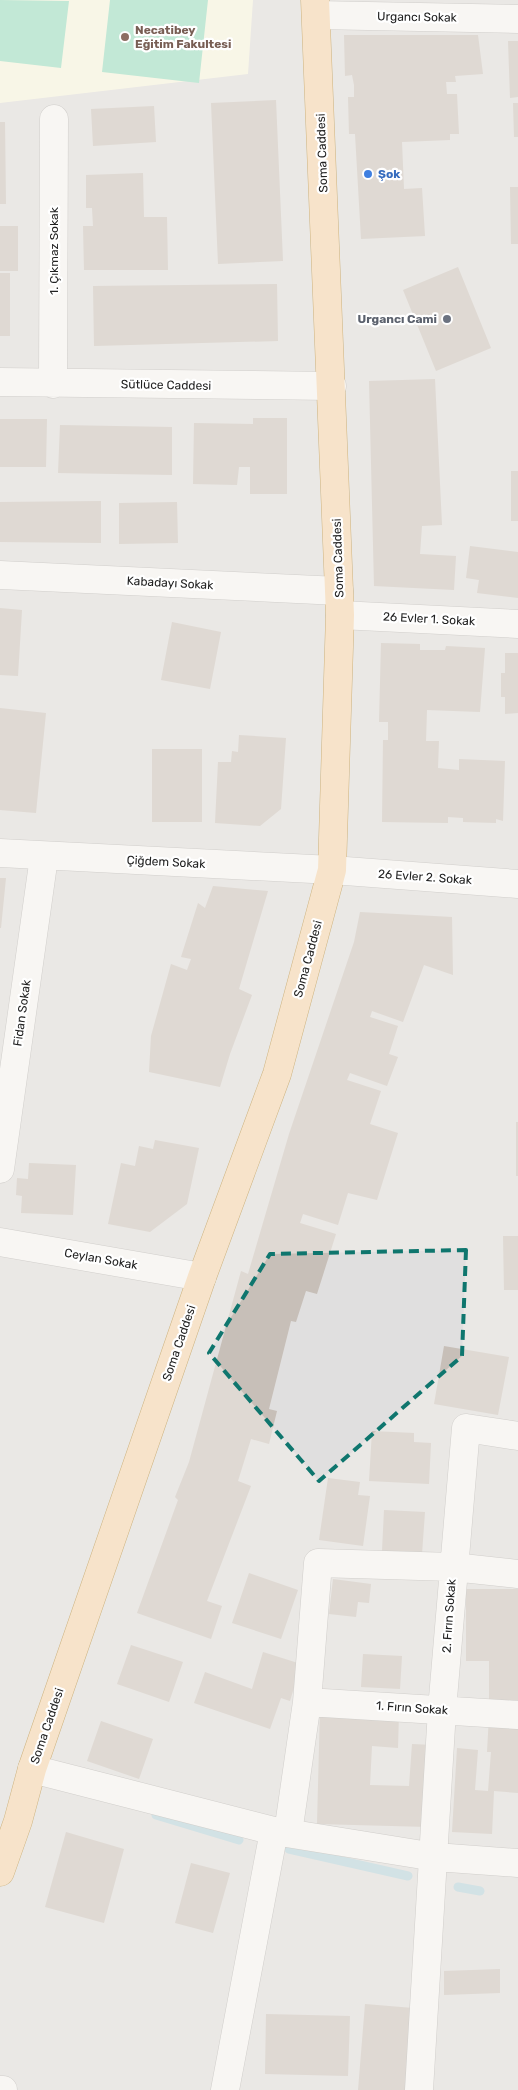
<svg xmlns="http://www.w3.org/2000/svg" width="518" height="2090" font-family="Rubik,sans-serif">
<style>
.residential{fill:#e0dfdf}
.education{fill:#ffffe5}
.pitch{fill:#88e0be}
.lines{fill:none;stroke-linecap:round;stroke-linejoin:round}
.stream{stroke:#aad3df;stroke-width:9}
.building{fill:#c7bfb8}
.minor-casing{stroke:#a9a9a9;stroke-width:29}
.major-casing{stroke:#a06b00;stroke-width:29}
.minor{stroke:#fff;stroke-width:28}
.major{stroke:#fcd6a4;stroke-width:28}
.marked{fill:none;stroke:#0f766e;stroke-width:4;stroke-dasharray:10 6;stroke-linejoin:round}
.education-dot{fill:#8d6e63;stroke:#fff;stroke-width:2}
.shop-dot{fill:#3f7fe0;stroke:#fff;stroke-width:2}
.worship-dot{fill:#6b7280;stroke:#fff;stroke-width:2}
.labels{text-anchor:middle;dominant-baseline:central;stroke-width:4.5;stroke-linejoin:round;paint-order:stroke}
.street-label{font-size:12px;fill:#222;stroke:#fff}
.education-label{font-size:12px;font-weight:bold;fill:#785e54;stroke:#fff;text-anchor:start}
.shop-label{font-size:12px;font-weight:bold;fill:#366cbe;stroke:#fff;text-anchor:start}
.worship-label{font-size:12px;font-weight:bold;fill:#5b616d;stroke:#fff;text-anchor:end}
</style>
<rect width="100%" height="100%" fill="#f2efe9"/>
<path class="residential" d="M0 0H518V2090H0Z"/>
<path class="education" d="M0 0H253L248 74 0 103Z"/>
<path class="pitch" d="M0 0 69 1 61 68 0 61Z
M110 0H208L199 83 102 72Z"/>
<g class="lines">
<path class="stream" d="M156 1815 239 1840
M289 1849 408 1876
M458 1887 480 1891"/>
</g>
<path class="building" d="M344 35H478L483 74 455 76 456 82H446L447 94H457L459 134H450V140L402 142 404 189 422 188 425 236 361 239 355 134H349L348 97H354V85L352 75 345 76Z
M508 41H518V97L510 98Z
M276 100 283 261 218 264 211 103Z
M513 103H518V137H514Z
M154 106 156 142 93 146 91 109Z
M0 122H5L6 204H0Z
M143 173 144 217H167L168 270H84L83 226H93L92 208H86V175Z
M510 187H518V244H511Z
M0 226H18V271H0Z
M458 267 491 348 436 371 403 290Z
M0 273H10V336H0Z
M277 284 278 341 94 346 93 286Z
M435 379 442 525 422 526 420 554 456 556 454 590 374 586 369 381Z
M253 418H287V494H250V467H239L237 485 193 484 194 423 253 424Z
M0 419H47L46 467H0Z
M60 425 172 427V475L58 473Z
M511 471H518V521H511Z
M101 501V543L0 542V502Z
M177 502 178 543 119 544V503Z
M470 546 518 552V598L477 593 479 580 466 578Z
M0 608 22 610 18 676 0 675Z
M172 622 221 632 210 689 161 680Z
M381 643 420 644V650H445L446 646 485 648 480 712 427 710 426 741H439L438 768 459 770V759L505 761 503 821 496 819V823L463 822V818L448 817V823L382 822 383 740H388V722H379Z
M505 653H518V713L505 714V697H501V673H505Z
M0 708 46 713 36 813 0 810Z
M239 735 286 738 281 809 260 826 215 823 218 762H231L232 751 238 752Z
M152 749H202V822H152Z
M0 878H6L1 928H0Z
M213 886 268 891 239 989 252 995 230 1054 220 1087 149 1072 151 1036 171 964 187 970 191 959 181 957 198 903 205 908Z
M360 912 452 917 453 975 424 965 403 1022 372 1011 370 1017 398 1026 389 1054 398 1057 387 1086 350 1073 347 1080 381 1091 370 1124 398 1133 377 1200 348 1193 338 1225 303 1214 300 1223 336 1234 317 1294 306 1291 296 1322 291 1321 269 1409 277 1411 269 1444 251 1439 238 1481 251 1486 207 1601 222 1606 211 1639 137 1613 178 1500 175 1497 189 1462 241 1271 248 1274 289 1134 354 942Z
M516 1122H518V1176H516Z
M155 1140 199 1148 187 1204 150 1232 108 1224 121 1163 135 1166 139 1146 153 1149Z
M29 1163 76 1165 73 1215 21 1213 22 1196 16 1195 17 1178 28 1179Z
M503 1236H518V1290H504Z
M444 1346 509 1357 498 1415 434 1404Z
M372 1431 414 1433V1442L431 1443 429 1484 369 1481Z
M328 1478 360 1482 358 1495 370 1496 363 1546 319 1540Z
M384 1510 425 1512 422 1554 382 1551Z
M249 1573 298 1590 281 1639 232 1623Z
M333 1579 371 1584 369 1603 358 1602 356 1617 329 1614Z
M466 1589H518V1700H489V1661H466Z
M131 1645 183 1662 169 1702 117 1684Z
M263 1652 301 1664 290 1701 281 1698 270 1729 194 1703 205 1672 252 1689Z
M363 1654 402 1656 400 1689 361 1687Z
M320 1709 399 1712 398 1748 372 1746 370 1785 409 1786 412 1744 433 1745 429 1827 317 1824Z
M489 1716 518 1718V1793L494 1791 492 1834 452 1832 457 1748 478 1750 475 1790 488 1791 491 1752H487Z
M101 1721 153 1739 139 1779 87 1761Z
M66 1832 124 1849 104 1923 45 1907Z
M191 1863 230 1873 213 1933 175 1923Z
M500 1969V1993L444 1995V1971Z
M365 2004 413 2008 407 2090H358Z
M266 2014 350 2016 348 2076 265 2074Z"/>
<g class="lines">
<defs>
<path id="minor" d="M316 15 518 19
M0 382 332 386
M53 384 54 119
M0 575 339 591
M340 615 518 624
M0 853 332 870 518 884
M0 1169 44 857
M0 1242 202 1277
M307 1702 518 1715
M32 1769 274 1831 435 1857 518 1863
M288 1833 307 1702 318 1563 453 1567 518 1574
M0 2090H3
M225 2090 274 1831
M419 2090 442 1710 466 1428 518 1436"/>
<path id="major" d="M0 1872 18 1821 32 1769 202 1277 277 1074 332 870 340 615 315 0"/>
</defs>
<use href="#minor" class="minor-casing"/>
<use href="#major" class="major-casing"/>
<use href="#minor" class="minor"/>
<use href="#major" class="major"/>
</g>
<path d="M0 0H518V2090H0ZM466 1250 462 1356 319 1481 209 1353 270 1254Z" fill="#f2efe9" fill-opacity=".55" fill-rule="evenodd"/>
<path class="marked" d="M466 1250 462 1356 319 1481 209 1353 270 1254Z"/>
<circle class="education-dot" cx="125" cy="37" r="5"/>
<circle class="shop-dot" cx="368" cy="174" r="5"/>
<circle class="worship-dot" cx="447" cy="319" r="5"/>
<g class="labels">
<g class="street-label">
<text transform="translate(417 17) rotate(1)">Urgancı Sokak</text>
<text transform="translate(322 153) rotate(-92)">Soma Caddesi</text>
<text transform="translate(54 251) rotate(-90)">1. Çıkmaz Sokak</text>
<text transform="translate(166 385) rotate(1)">Sütlüce Caddesi</text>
<text transform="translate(338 558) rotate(-92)">Soma Caddesi</text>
<text transform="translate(170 583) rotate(3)">Kabadayı Sokak</text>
<text transform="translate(429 619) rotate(3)">26 Evler 1. Sokak</text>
<text transform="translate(166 862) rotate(3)">Çiğdem Sokak</text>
<text transform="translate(425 877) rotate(4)">26 Evler 2. Sokak</text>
<text transform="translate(308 959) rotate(-75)">Soma Caddesi</text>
<text transform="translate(22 1013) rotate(-82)">Fidan Sokak</text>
<text transform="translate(101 1259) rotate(10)">Ceylan Sokak</text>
<text transform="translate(179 1343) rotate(-71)">Soma Caddesi</text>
<text transform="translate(449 1616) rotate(-86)">2. Fırın Sokak</text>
<text transform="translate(412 1708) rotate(4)">1. Fırın Sokak</text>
<text transform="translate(47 1726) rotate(-71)">Soma Caddesi</text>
</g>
<g class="education-label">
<text x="135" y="30">Necatibey<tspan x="135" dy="14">Eğitim Fakultesi</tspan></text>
</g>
<g class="shop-label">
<text x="378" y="174">Şok</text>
</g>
<g class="worship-label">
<text x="437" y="319">Urgancı Cami</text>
</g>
</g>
</svg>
